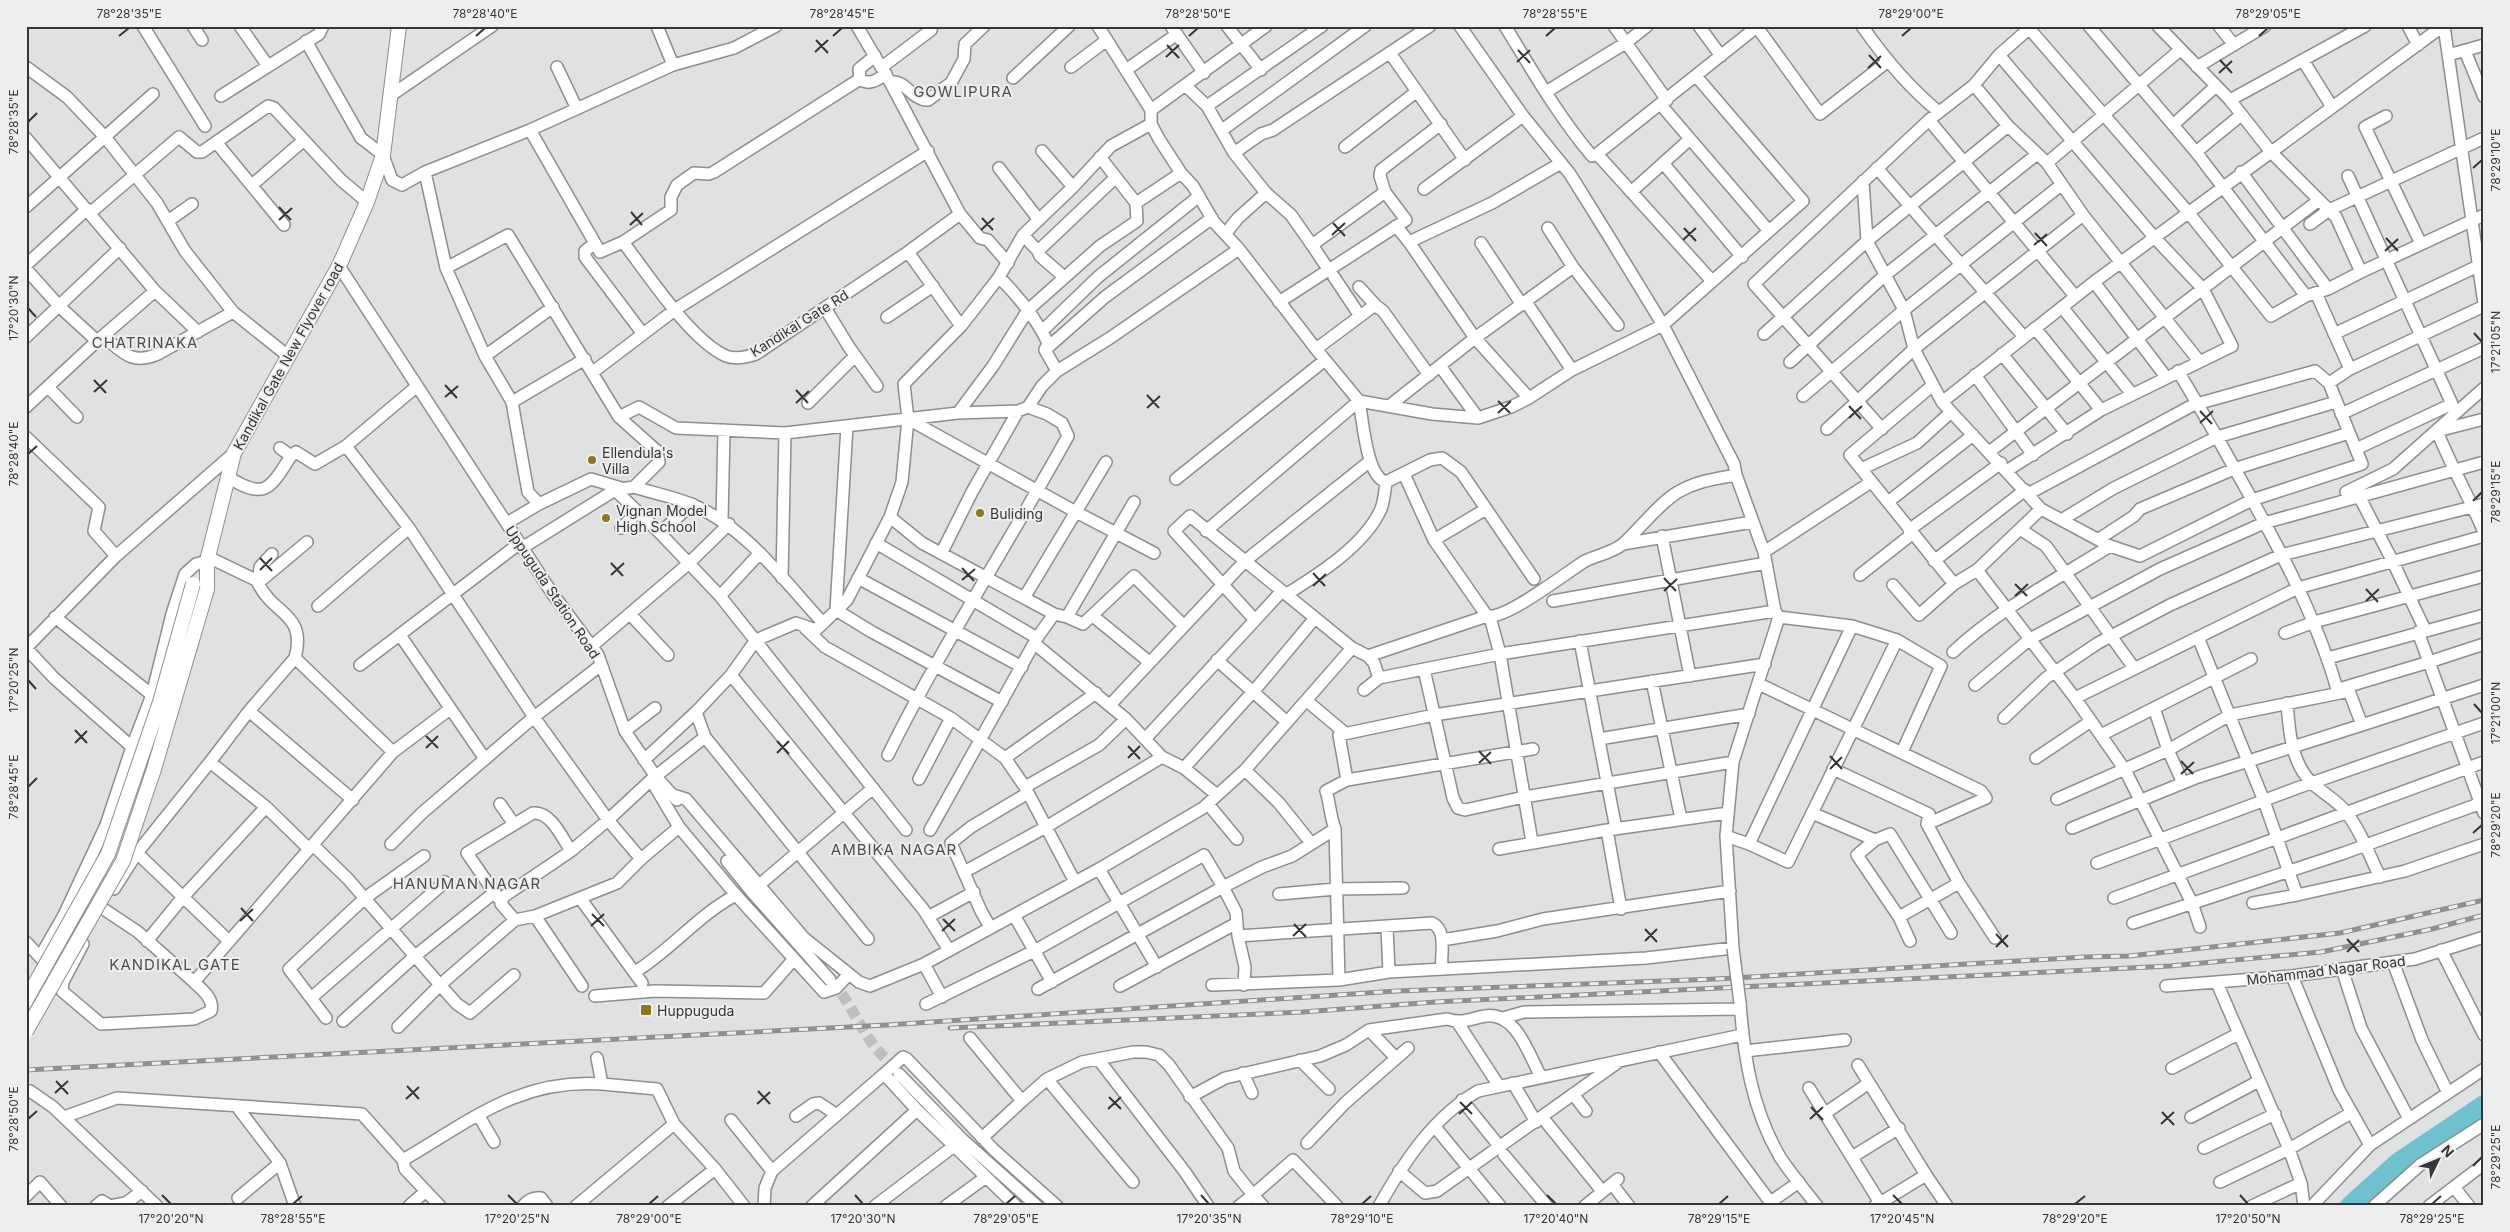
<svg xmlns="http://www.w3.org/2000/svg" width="2510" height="1232" font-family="Inter,sans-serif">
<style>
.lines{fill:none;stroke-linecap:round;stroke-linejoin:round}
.river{stroke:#6fc1cf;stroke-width:20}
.minor-tunnel{stroke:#bebfc0;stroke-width:11;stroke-dasharray:11 5.5;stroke-linecap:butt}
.minor-casing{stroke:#8d8e8f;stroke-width:14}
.major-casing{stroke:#8d8e8f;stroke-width:16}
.minor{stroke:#fff;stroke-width:11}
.major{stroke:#fff;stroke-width:14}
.rail-casing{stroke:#8f9090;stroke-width:5}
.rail{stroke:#edeeef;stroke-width:3;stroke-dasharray:9;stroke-linecap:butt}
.minor-bridge-casing{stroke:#8d8e8f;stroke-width:14;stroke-linecap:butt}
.major-bridge-casing{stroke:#8d8e8f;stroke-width:16;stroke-linecap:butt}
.minor-bridge{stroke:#fff;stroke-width:11}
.major-bridge{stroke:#fff;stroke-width:14}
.ticks{fill:none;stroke:#353636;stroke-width:2}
.poi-dot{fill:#8e781d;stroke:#edeeef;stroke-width:2}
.labels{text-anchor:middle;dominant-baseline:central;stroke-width:4;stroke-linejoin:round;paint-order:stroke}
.street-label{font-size:14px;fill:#353636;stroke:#edeeef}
.poi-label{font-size:14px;fill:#353636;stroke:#edeeef;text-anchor:start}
.neighbourhood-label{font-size:15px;letter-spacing:1px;fill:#4c4e4e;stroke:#edeeef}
.neatline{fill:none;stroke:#353636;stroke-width:2}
.ticks-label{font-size:12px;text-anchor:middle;fill:#353636}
</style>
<rect width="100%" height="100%" fill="#e0e1e2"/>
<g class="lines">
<path class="river" d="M2350 1206 2399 1162 2484 1105"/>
<path class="minor-tunnel" d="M831 981C849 1000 857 1022 872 1043 879 1054 890 1061 898 1072"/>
<defs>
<path id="minor" d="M143 26 205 126
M193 26 202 40
M240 26 268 66
M657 26 673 65
M857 26 890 82 960 214 980 238 988 240 1008 263
M1098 26 1151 110 1266 26
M1171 26 1204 73
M1227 26 1261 70
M1505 26C1532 70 1558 116 1592 156L1597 154 1758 26
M1614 26 1667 100
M1699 26 1721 56
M1862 26C1885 59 1908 87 1939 112
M2027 26 2188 212 2271 316 2306 296 2328 289 2361 272 2336 217 2271 152 2230 100 2158 26
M2089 26 2196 152 2306 296
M2219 26 2234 45
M2408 26 2418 45
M2444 26 2484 304
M1757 27 1820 114 1887 62
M306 41 361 138 383 155 392 180 402 185 425 172 530 130 673 65 734 48 776 26
M2465 51 2484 97
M1390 53 1465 160
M1999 55 2154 237 2203 289 2232 346 2101 410 2008 470
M2448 55 2484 45
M875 56 859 69 860 79C869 86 877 80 886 74
M2304 62 2332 107
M26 67 67 97 105 137 157 203 185 251 233 312 288 356
M557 67 577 109
M882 67 931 30 932 26
M1071 67 1107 40
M2197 67 2265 26
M1126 70 1177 34
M1013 78 1069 26
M890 82C906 79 912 101 928 100L951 83 964 59 965 44 984 26
M1974 85 2008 126 2047 163 2083 215 2199 361
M1186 86 1207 106 1234 153 1266 193 1291 215 1312 245 1385 192 1406 220 1279 302
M1546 92 1627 42 1647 26
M221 96 319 34 323 26
M390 96 492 26
M2230 100 2365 26
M1661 105 1769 231
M1207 106 1322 26
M1151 110V124L1159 139 1181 173 1193 186 1214 222 1239 249 1316 349 1359 401 1432 414 1478 418 1511 407 1529 398 1475 338 1389 406
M2386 116 2365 127 2421 244
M1929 120 2075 296
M2173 125 2216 86
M530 130 600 252 623 242C647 273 691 341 726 356 736 360 747 357 756 354L908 252 960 214
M1222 130 1365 26
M26 138 155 291 198 332
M216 142 284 225
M1345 147 1416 92
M1042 151 1073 187
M2196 152 2241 115
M1234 153 1261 134 1273 130 1430 26
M1597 154 1712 281
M1663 163 1742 257
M2047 163 2180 50
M999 168 1039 220
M1877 168 2024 337
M425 172 446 268 485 356 512 402 528 492 539 504
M2241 172 2328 289
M2348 176 2452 404 2356 449
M1863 181 1867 241 1904 310 1914 349 1942 402 2041 509 2110 546 2140 556 2252 500 2362 464 2329 383 2315 371 2193 405 2028 494
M252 185 304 140
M1424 189 1523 116
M1385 192 1380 176 1381 170 1441 124
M1631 192 1690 139
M1136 203 1181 173
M26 207 153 94
M90 213 179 137 197 152H202L268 106 274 108 341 180 367 202
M168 221 192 204
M2310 224 2329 210 2484 138
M1396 226 1409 242 1492 203 1561 163
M1548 228 1573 267 1618 325
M1226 233 1238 218 1266 193
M1023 235 1038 251 1040 256 1063 276
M623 242 671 210V197L677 185 694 173 709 174 714 172 860 79
M1409 242 1475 338 1573 267
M595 243 585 251V257L643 334
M1481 243 1522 305
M1312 245 1328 269
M1038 251 1115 178
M908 252 961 326
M26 265 87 209
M339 266 552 593 598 655 625 731 656 777 677 800
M446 268 508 235 619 417 657 451 659 462 634 487 615 490
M26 269 60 307 97 341 103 336C123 353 132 365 158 354L233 312
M2361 272 2484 215
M1334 277 1360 316
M2094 282 2166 377
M1359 287 1378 308
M2316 293 2350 369
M1526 302 1572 370
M2062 307 2132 394
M825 308 849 347 877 386
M887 317 933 286
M2035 328 2101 410
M1042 331 1098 277 1198 197
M1764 334 1867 241 2008 126
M2334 334 2478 266
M103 336 155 291
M26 337 120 248
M1316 349 1375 305 1383 311 1429 375
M1045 350 1105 297 1212 218
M2002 354 2067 434
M485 356 553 307
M1790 362 1884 276 2036 155
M1440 366 1478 418
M1057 371 1110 338 1239 249
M2178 371 2217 437 2336 402
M593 372 676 309 928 151
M1975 375 2033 455
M2329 383 2350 369 2484 306
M1933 385 1850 455 1954 584
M48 387 77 417
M416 387 346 446 409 528 534 717 601 665
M1803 396 1904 310 2061 185
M1529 398 1572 370 1663 325 1803 201 1696 76
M512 402 585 359
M1942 402 2094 282 2443 26
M808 403 855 356
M26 407 97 341
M958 413 993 366 1028 310 1100 246 1137 221 1136 203 1100 157
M2341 414 2484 348
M619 417 639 407 676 428 785 433 958 413 1018 411 1028 407 1042 386 1057 371 1045 350 1048 343C1036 318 1018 296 999 277
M908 419 1076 512 1154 553
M2484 419 2437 431C2451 466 2469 497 2484 532
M847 426 836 610 872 632 1002 702
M1827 429 1914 349 2083 215
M1882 429 1754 284 1929 120 1974 85 1999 55 2032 26
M26 437 99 507 94 531 116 556 234 453
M280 448 291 456
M1989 452 2319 200
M1861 469 1917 443 1951 412
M1404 474 1434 540 1487 616
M228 477C266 501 270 488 291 456L296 452 315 464 346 446
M1176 479 1325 360
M634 487C653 493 675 497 693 505 747 528 784 581 823 623
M2346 492 2393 469 2484 388
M2359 496 2393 562 2425 630
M1888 502 1973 435
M890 517 922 543 1054 614 1067 617 1083 624 1134 576 1183 625
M2063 519 2114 488 2217 437C2262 518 2311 599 2337 689L2349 691 2362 725 2484 685
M722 520 724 430
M507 523 539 504 591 479 621 488
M621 528 637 513
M2020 529 2046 546 2134 668
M1909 530 2001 463
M1206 531 1359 401C1363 420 1366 476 1386 482L1430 460 1442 458 1461 472 1534 579
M660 533 692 504
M1662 536 1690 676
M2099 539 2134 516 2140 509 2234 469 2349 433
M1434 540 1486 509
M876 543 1037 638
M1623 544 1752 522
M522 548 615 490 660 533 720 596 906 830
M942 552 972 492 1018 411
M1764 552 1871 482
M272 554 260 567 258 583C274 616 307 613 295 658
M208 557 258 581
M1934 561 2025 490
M1977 570 2075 698
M1860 575 1912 534
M782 578 785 433
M858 578 1022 667
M258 583 307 542
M1893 585 1919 615 1954 584 1977 570 2041 509
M1287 594C1319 574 1365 545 1381 509 1384 501 1385 491 1386 482
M720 596 760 553
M1024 598 1106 462
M1553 601 1766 563
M318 606 409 528
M630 614 668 655
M1093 616 1148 661
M55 617 152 695
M1067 617 1134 502
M1490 617 1500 654 1532 842
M1779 617 1852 626 1897 640 1941 666 1902 752
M1255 620 1174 531 1190 516 1352 648 1368 656 1487 616C1506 620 1567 572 1585 561 1597 555 1612 553 1623 544 1641 528 1657 505 1678 492 1697 481 1714 479 1736 475
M805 628 825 647 951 718 1005 758 1025 787 1075 882
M2418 632 2429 662 2484 644
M2285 633 2314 622 2484 576
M400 635 485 759
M2198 637 2264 801 2297 895 2405 871 2484 844
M1580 641 1616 829
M1035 644 1126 719 1162 757 1184 768 1217 795
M592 646 688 564 729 524
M26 648 54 678 132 747
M26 648 116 556
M1953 652C1999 609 2057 579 2110 546
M1368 656 1374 663 1379 678 1500 654 1775 611
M2328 658 2484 615
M1217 660 1287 722
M360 665 520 543
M1424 669 1453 798 1458 808 1465 810 1524 797 1733 762
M731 675 923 909 949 950
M1652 681 1681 819
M1759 684 1981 791 1986 798 1927 824
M1975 685 2030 639 2160 569 2264 523 2484 462
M2339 689 2429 662 2484 813
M1364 690 1379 678
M1307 701 1345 733
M2287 703C2289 730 2291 762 2311 782 2322 793 2337 800 2346 812 2361 831 2369 855 2380 877
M1110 705 1245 561 1370 461
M2154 708 2168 750 2183 783
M249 711 295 658 393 752
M2004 718 2046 678 2098 643 2170 605 2281 555 2484 504
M625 731 655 708
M2101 735 2251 659
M705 737 868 939
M1145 739 1282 591
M1599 739 1749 714
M1533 749 1347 780 1339 735 1434 715 1765 664
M888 755C942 645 1009 543 1068 436L1062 423 1047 414 1028 407
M1005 758 1096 693
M2036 758 2091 721
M644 760 696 712
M210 762 249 711 353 800
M1184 768 1259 685 1315 618
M1833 769 1929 814 1927 824 1959 883 1995 938
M1245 770 1279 803 1311 843
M919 779 951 718
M651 780 679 827 736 895 824 992 836 988 849 974
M1025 787 1099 745 1126 719
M673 795 686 799 804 938 859 982 870 986 924 964 1099 869 1203 808 1245 770 1352 648
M2057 799 2168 750 2230 715 2345 692
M500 804 514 824
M1208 804 1237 839
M1812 813 1875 840
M2072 828 2198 777 2362 725
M930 830 1037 638 1054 614
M1607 830 1621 909
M1726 836 1749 844 1788 862 1897 640
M391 844 422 813 534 717 608 820 651 780 705 737 696 712 731 675 756 640 796 623 816 630 847 600 890 517 902 482 908 419 904 384 961 326 979 303 999 277 1023 235 1073 187 1111 146 1151 124
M1749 844 1852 626
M313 845 348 879 440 985 515 920
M1499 849 1607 830 1728 813
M641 859 617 883 535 916 515 920 501 904 503 897 571 851 608 820 641 859 679 827
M727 861 752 892 830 980
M2097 863 2297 788 2484 723
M1099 869 1157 967
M964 872 1046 827 1162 757
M758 886 873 788
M114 889 137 853
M1279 894 1336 889 1403 888
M498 898 467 853 533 813C551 811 562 838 571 851
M580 898 642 983
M2114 898 2484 762
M2253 903 2297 895
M102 908 138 932 194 982 393 752 450 709
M1014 915 1052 982
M535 916 582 986
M928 917 974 892
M1899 917 1910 941
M2133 923 2344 853 2484 802
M990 927 981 911 951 843 971 827 1028 793
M2200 927 2192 903 2125 770 2075 698 2298 588 2484 536
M1387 928 1389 972
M1951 933 1890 834 1875 840 1857 855 1899 917 1959 883
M1238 936 1236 912 1223 887 1262 867 1292 856 1335 829
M1442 940 1497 931 1543 919 1730 891
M147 941 183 897 266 807 309 849
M229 941 137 853 210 762 266 807
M26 942 62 981
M83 944 63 982 62 991 101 1024 194 1019 211 1011C214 998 202 990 194 982
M2441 950 2484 1035
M40 957 64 915 106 825 132 747 152 695 172 614 185 574 196 564 207 561
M2393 962 2422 1040 2447 1091
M924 964 942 997
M2342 969 2361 1028 2409 1119
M635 972C671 950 698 915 736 895
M2292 976 2339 1090 2370 1145
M1339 980 1335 829C1330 816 1330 803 1326 791L1347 780
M2217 983 2289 1149 2301 1183 2304 1206
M1212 985 1339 980 1389 972 1646 958 1733 948 1726 836 1733 762 1779 617 1775 611 1764 552 1736 475 1734 464 1663 325 1608 235 1570 174 1523 116 1460 26
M1244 985 1245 967 1238 936 1432 923C1448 931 1440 954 1442 968
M1120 986 1237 923
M2166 986 2292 976 2415 959 2484 937
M595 996 655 991 764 993 794 959
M311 998 445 882
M1740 1003C1744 1058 1752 1109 1780 1157 1791 1174 1805 1190 1817 1206
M926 1004 1034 951 1204 855 1223 887 1038 989
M326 1018 289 969 365 898 424 856
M1503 1018 1524 1012 1740 1009
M343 1021 415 956 495 892
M1458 1023 1499 1086
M398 1027 440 985 457 1004 470 1013 514 975
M1369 1030 1396 1058
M970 1038 1022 1101 1047 1079 1082 1062 1133 1052H1146L1159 1055 1169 1065 1228 1148 1234 1171 1253 1195 1239 1206
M1745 1051 1845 1040
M1659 1052 1768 1199 1772 1201 1799 1182
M597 1058 602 1084 657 1089 674 1124 715 1169
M1098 1059 1185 1172 1208 1206
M1300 1060 1329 1089
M1858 1065 1926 1175
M2172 1068 2238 1034
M1243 1073 1252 1093
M884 1074 903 1057 907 1059 994 1150 1057 1206
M899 1074 963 1140 1037 1206
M1047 1079 1133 1182
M1513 1083 1536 1122
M1809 1088 1882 1206
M26 1091H30L53 1107 157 1206
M1573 1094 1586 1111
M1190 1097 1225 1078 1320 1056 1346 1045 1369 1030 1447 1019C1463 1024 1469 1019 1485 1016 1516 1011 1529 1055 1541 1077
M1462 1100 1500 1147
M238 1108 280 1163 295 1206
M1824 1114 1869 1083
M479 1116 494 1142
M796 1116 813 1104 819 1103 837 1115
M64 1117 117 1098 362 1114 403 1160 405 1169 440 1206
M1542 1117 1602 1191
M2191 1117 2259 1081
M731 1120 772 1171
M1435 1127 1500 1206
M982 1138 1022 1101
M1307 1143 1345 1103 1408 1048
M2204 1148 2275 1114
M1504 1155 1547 1206
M1852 1157 1899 1128
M403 1160C470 1121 520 1078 602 1084
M1399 1171 1425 1193 1437 1191 1617 1063
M2220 1182 2289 1149 2351 1113
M1612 1184 1629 1206
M2454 1187 2469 1206
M26 1196 40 1182 61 1206
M238 1198 280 1163
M96 1206 102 1201 110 1206 126 1203 142 1191
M409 1206 426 1191
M523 1206C528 1200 533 1197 541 1198L547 1206
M576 1206 674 1124
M668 1206 715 1169 744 1206
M764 1206 765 1188 772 1171 884 1074 917 1110 1016 1206
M812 1206 917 1110
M875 1206 954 1146
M946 1206 986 1177
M1263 1206 1253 1195 1293 1160 1337 1206
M1379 1206C1404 1162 1433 1117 1478 1091L1742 1035
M1585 1206 1618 1179
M1875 1206 1926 1175 1947 1206
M2252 1206 2301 1183
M2312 1206 2370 1145 2484 1069
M2374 1206 2420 1165 2484 1124
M2429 1206 2484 1164"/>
<path id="major" d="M207 589V561L234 453 339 266 367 202 383 155 399 26"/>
</defs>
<use href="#minor" class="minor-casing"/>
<use href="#major" class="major-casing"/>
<use href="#minor" class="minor"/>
<use href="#major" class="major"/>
<defs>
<path id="rail" d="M950 1028 1303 1012 1435 1002 2170 966 2321 952 2432 929 2484 915
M26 1070 887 1025 1397 991 1716 979 2085 957 2129 956 2340 933 2484 900"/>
</defs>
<use href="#rail" class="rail-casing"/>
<use href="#rail" class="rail"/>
<defs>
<path id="minor-bridge" d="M1733 948 1740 1003"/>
<path id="major-bridge" d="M26 1000 108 854 160 702 193 584
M26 1031 123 861 154 769 207 589"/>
</defs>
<use href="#minor-bridge" class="minor-bridge-casing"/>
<use href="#major-bridge" class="major-bridge-casing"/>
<use href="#minor-bridge" class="minor-bridge"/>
<use href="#major-bridge" class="major-bridge"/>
</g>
<path class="ticks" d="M119 36 129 28M476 36 485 28M833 36 842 28M1189 36 1198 28M1546 36 1555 28M1902 36 1911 28M2259 36 2268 28M816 40 828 53M1167 45 1179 58M1518 50 1530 63M815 52 828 40M1869 55 1881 68M1166 57 1179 45M2220 60 2232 73M1517 62 1530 50M1868 68 1881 56M2219 73 2232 61M28 122 37 113M2473 168 2482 160M279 207 291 220M631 212 642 225M982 218 993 230M279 220 292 208M1333 223 1345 236M630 225 643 213M1684 228 1696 241M981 230 994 218M2035 233 2047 246M1332 235 1345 223M2386 238 2398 251M1683 240 1696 228M2034 245 2047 234M2385 251 2398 239M28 308 36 317M2474 333 2482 342M94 380 106 393M445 385 457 398M796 390 808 403M94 392 107 380M1147 395 1159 408M445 397 458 386M1498 401 1510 413M796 403 809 391M1849 406 1861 419M1147 408 1160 396M2200 411 2212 424M1498 413 1511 401M1849 418 1862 406M2200 423 2213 411M28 454 37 446M2473 501 2482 492M260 558 272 571M611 563 623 576M962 568 974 581M260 570 272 558M1313 573 1325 586M611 575 624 563M1664 578 1676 591M962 580 975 569M2015 584 2027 596M1313 586 1326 574M2366 589 2378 602M1664 591 1677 579M2015 596 2028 584M2366 601 2379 589M28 680 36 689M2474 704 2482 713M75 730 87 743M426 736 438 748M777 741 789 754M75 743 87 731M1128 746 1140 759M426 748 438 736M1479 751 1491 764M777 753 789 741M1830 756 1842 769M1128 758 1140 746M2181 761 2193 774M1479 763 1491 752M1830 769 1842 757M2181 774 2194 762M28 787 37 778M2473 833 2482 825M241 908 253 921M592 914 604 926M943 919 955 931M240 921 253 909M1294 924 1306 937M591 926 604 914M1645 929 1657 942M942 931 955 919M1996 934 2008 947M1293 936 1306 924M2347 939 2359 952M1645 941 1657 929M1996 947 2008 935M2347 952 2359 940M56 1081 68 1094M407 1086 419 1099M758 1091 770 1104M55 1093 68 1081M1109 1097 1121 1109M406 1099 419 1087M1460 1102 1472 1114M757 1104 770 1092M1811 1107 1823 1120M1108 1109 1121 1097M2162 1112 2174 1125M1459 1114 1472 1102M28 1119 37 1111M1810 1119 1823 1107M2161 1124 2174 1112M2473 1166 2482 1157M162 1195 171 1204M508 1195 517 1204M855 1195 863 1204M1201 1195 1209 1204M1547 1195 1556 1204M1893 1195 1902 1204M2240 1195 2248 1204M293 1204 302 1196M649 1204 658 1196M1006 1204 1015 1196M1362 1204 1371 1196M1719 1204 1728 1196M2075 1204 2085 1196M2432 1204 2441 1196"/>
<g class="poi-dot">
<circle cx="592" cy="460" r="5"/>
<circle cx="980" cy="513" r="5"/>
<circle cx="606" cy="518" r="5"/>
<rect x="640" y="1004" width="12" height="12" rx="2.5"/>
</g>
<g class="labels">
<g class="street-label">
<text transform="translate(799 323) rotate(-32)">Kandikal Gate Rd</text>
<text transform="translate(288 356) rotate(-61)">Kandikal Gate New Flyover road</text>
<text transform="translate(553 592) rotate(56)">Uppuguda Station Road</text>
<text transform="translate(2326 970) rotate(-7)">Mohammad Nagar Road</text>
</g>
<g class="poi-label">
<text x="602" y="452">Ellendula's<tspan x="602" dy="16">Villa</tspan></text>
<text x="616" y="510">Vignan Model<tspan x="616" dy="16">High School</tspan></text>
<text x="990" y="513">Buliding</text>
<text x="657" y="1010">Huppuguda</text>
</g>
<g class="neighbourhood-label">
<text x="963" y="91">GOWLIPURA</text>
<text x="145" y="342">CHATRINAKA</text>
<text x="894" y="849">AMBIKA NAGAR</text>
<text x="467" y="883">HANUMAN NAGAR</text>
<text x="175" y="964">KANDIKAL GATE</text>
</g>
</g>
<rect width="2510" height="1232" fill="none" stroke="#edeeef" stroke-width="55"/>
<g transform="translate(2438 1160) rotate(47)" stroke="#edeeef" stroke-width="4" paint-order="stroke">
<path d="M0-4L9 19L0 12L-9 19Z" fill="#353636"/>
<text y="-8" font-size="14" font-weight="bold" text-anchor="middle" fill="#353636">N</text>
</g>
<rect x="28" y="28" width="2454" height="1176" class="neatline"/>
<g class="ticks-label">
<text x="129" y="18">78°28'35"E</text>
<text x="485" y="18">78°28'40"E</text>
<text x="842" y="18">78°28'45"E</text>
<text x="1198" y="18">78°28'50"E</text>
<text x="1555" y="18">78°28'55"E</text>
<text x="1911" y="18">78°29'00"E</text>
<text x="2268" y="18">78°29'05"E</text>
<text transform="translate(14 122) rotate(-90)" y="4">78°28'35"E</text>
<text transform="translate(2496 160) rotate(-90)" y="4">78°29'10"E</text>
<text transform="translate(14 308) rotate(-90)" y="4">17°20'30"N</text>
<text transform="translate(2496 342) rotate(-90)" y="4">17°21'05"N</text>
<text transform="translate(14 454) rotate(-90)" y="4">78°28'40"E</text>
<text transform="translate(2496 492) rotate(-90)" y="4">78°29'15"E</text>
<text transform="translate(14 680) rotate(-90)" y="4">17°20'25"N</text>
<text transform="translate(2496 713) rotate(-90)" y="4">17°21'00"N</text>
<text transform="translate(14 787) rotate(-90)" y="4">78°28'45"E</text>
<text transform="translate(2496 825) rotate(-90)" y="4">78°29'20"E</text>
<text transform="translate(14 1119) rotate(-90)" y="4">78°28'50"E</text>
<text transform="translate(2496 1157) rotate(-90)" y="4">78°29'25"E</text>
<text x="171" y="1223">17°20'20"N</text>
<text x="293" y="1223">78°28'55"E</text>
<text x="517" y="1223">17°20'25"N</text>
<text x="649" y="1223">78°29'00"E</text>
<text x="863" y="1223">17°20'30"N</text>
<text x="1006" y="1223">78°29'05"E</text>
<text x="1209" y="1223">17°20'35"N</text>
<text x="1362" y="1223">78°29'10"E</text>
<text x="1556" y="1223">17°20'40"N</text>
<text x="1719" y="1223">78°29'15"E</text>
<text x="1902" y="1223">17°20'45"N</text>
<text x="2075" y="1223">78°29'20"E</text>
<text x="2248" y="1223">17°20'50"N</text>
<text x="2432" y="1223">78°29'25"E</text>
</g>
</svg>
